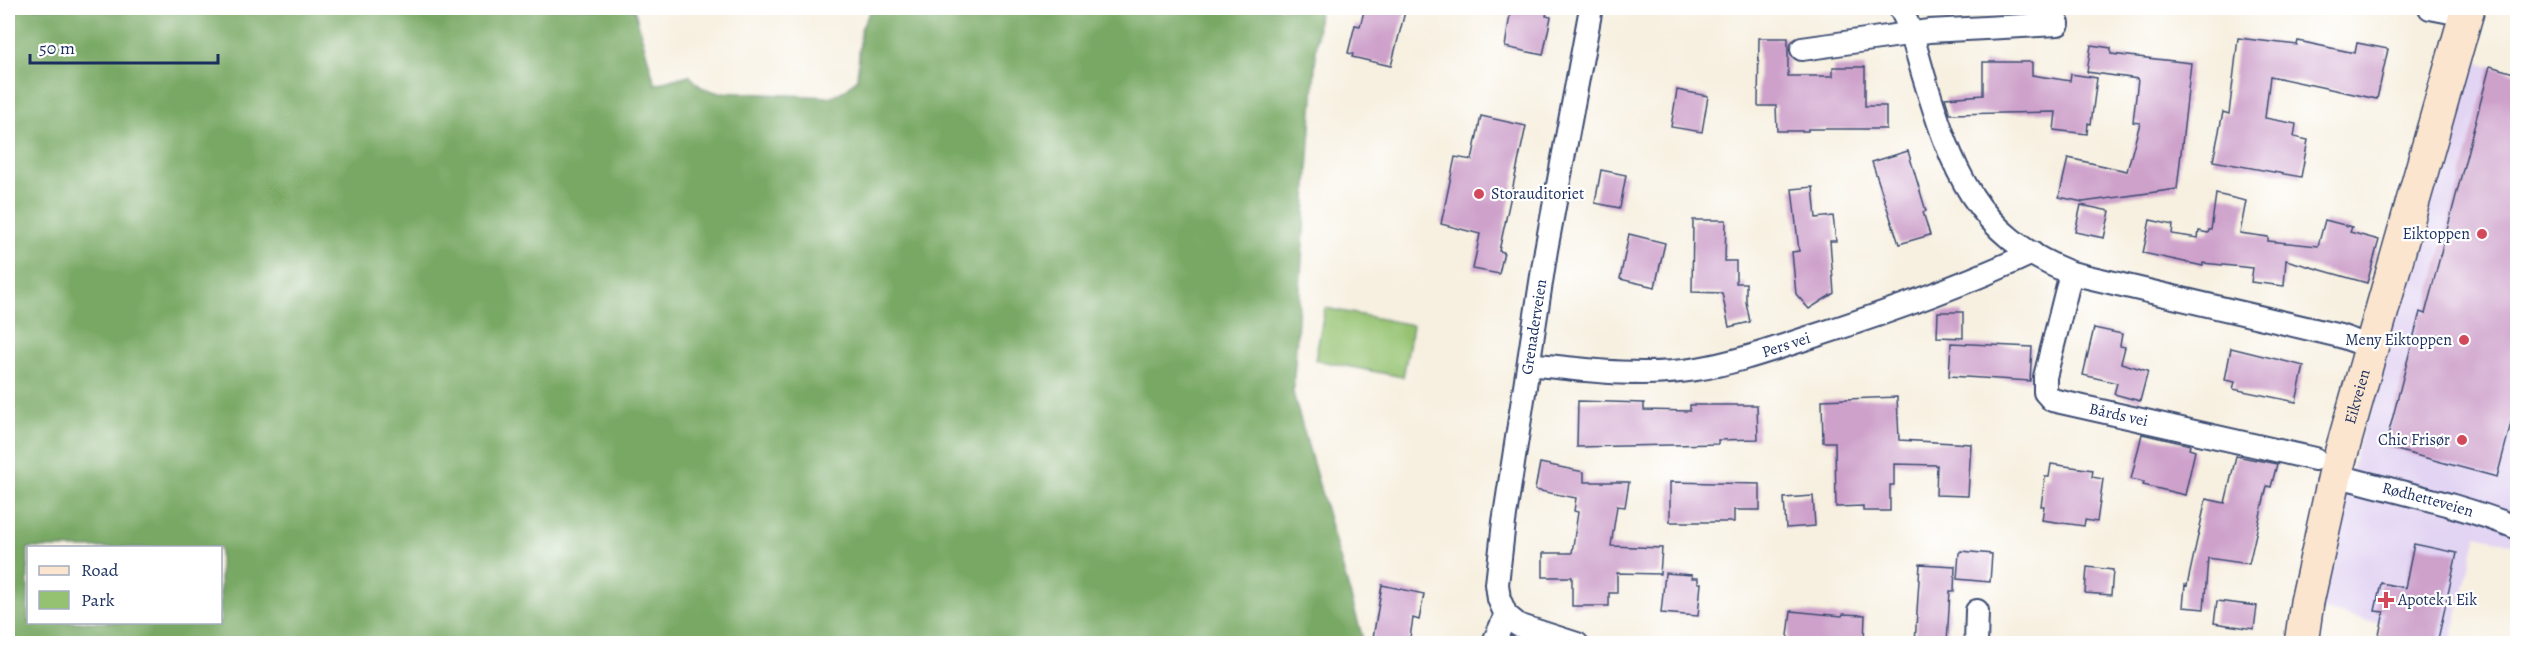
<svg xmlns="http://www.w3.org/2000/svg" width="2525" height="651" font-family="Alegreya,serif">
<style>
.built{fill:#e2d4f3}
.green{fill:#95c271;stroke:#587868;stroke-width:1.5}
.forest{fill:#78a863;stroke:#4a6c60;stroke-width:1.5;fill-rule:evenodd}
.building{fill:#cea1cb}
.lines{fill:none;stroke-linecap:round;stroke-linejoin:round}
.street-casing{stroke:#3c4c72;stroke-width:26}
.secondary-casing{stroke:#3c4c72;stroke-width:36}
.street{stroke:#fff;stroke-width:22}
.secondary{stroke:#fbe5cf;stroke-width:33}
.poi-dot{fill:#d1495b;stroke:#fff;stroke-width:2}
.labels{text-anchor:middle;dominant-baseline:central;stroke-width:4.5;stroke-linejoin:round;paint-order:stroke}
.poi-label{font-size:16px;fill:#1b2f5e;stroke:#fff;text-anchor:end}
.street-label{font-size:16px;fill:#1b2f5e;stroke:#fff}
</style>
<rect width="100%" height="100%" fill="#fff"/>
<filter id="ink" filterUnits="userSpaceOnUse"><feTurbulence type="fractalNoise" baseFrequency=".0167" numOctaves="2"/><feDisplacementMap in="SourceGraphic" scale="12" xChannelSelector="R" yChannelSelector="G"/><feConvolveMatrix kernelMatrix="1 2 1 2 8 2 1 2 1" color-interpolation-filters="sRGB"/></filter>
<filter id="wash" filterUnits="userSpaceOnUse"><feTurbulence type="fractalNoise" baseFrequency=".008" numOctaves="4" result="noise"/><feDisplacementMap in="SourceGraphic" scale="24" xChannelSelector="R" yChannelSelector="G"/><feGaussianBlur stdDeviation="1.35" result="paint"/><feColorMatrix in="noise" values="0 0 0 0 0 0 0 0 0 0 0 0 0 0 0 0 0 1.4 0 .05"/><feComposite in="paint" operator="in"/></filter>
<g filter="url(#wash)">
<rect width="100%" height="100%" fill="#f7f0e0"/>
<path class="built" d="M2460 58 2517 73V545L2477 535 2451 641 2315 608Z"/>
<path class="green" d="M1325 308 1413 325 1403 377 1315 360Z"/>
<path class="forest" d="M8 8H634L655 84 689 75 701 87 716 92 831 97 845 90 857 79 861 29 872 8H1319L1293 393 1364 643H8ZM28 548H220V622H28Z"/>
<g id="blocks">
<path class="building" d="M1365 8H1406L1391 66 1352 57 1353 54 1348 53 1355 25 1360 26Z
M1511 8H1548L1546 16 1551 17 1543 55 1505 47Z
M1759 38H1788V76H1833V67H1865V106H1886V129H1808V131H1777L1776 106H1758Z
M2238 38 2297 45 2298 41 2355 53 2357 43 2388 49 2377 99 2270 76 2265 118 2296 124 2294 137 2308 140 2301 177 2213 161 2223 112 2229 114Z
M2091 45 2111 48V54L2191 63 2177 189 2083 202 2059 197 2068 158 2127 171 2140 123 2133 122 2138 79 2087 72Z
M1983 62H2032V75L2070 81 2071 74 2097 78 2091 124 2088 123 2087 134 2054 130 2056 112 1950 114 1945 98 1983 95Z
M2490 66 2517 74V400L2497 477 2385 447 2420 312 2425 314Z
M1677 90 1708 96 1702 132 1671 127Z
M1481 116 1526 126 1499 251 1504 252 1499 274 1473 269 1480 234 1441 224 1455 157 1472 160Z
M1908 151 1926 211 1923 212 1930 235 1899 244 1872 162Z
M1601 170 1626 175 1620 208 1595 203Z
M1813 187 1816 218 1833 216 1836 241H1830L1834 293 1809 309 1796 294 1792 252 1799 251 1792 189Z
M2216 194 2246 201 2240 233 2268 237V241L2318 246 2325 220 2352 227 2350 232 2379 240 2367 283 2286 260 2284 286 2251 282 2253 268 2203 263V266L2143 253 2150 220 2173 225 2172 234 2198 238 2199 231 2208 233 2209 230H2211Z
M2081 205 2110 211 2104 238 2075 232Z
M1693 220H1726L1725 261H1736V283H1746V302L1750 322 1729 327 1722 293 1692 292Z
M1629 234 1665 243 1655 287 1620 279Z
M1938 312H1963V338L1937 337Z
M2094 328 2122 334 2120 346 2125 347 2121 363 2148 371 2140 401 2114 394 2117 383 2083 375Z
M1951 343 2032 347 2030 381 1949 376Z
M2231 348 2304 366 2296 402 2233 389 2235 382 2225 380Z
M1897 397 1899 440 1971 444 1968 496 1936 495 1937 465 1894 464V485H1890V511H1863V506L1836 507 1835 442H1823L1822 400Z
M1578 401 1644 403V410L1690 411V405H1757L1758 439 1718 440V444L1577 447Z
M2142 434 2190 445 2189 449 2195 451 2185 495 2143 485 2144 482 2131 479Z
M2236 456 2277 464 2271 487 2267 486 2249 564 2208 558 2204 609 2183 607 2185 585 2187 586 2206 499 2225 503Z
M1540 463 1584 472V482H1629L1625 507 1617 506 1611 546 1662 548 1660 574 1617 573V593H1609V606H1572V577H1543V553H1572L1578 512 1574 511 1576 498 1535 490Z
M2051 464 2093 470 2092 477 2103 479 2097 522 2085 520 2084 526 2042 520 2044 506H2041L2045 477H2049Z
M1670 482 1760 484V510H1734V522H1670Z
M1813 496 1815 526 1786 528 1784 498Z
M2414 544 2457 553 2437 644H2377L2384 612 2375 611 2381 583 2405 588Z
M1961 551 1992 554 1990 582 1957 579 1959 553Z
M1920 564 1955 566 1954 591H1950L1947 644H1915Z
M2087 567 2113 570 2111 595 2085 593Z
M1665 573 1692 575V578H1698V583H1701L1698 616 1661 613Z
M1382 585 1424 594 1419 620 1413 618 1409 644H1372Z
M2217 601 2257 606 2254 629 2214 623Z
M1791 611 1842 616 1843 614 1865 615 1864 644H1787Z"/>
</g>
</g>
<g filter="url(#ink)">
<use href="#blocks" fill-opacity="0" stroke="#3c4c72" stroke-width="1.5"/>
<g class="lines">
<defs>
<g id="street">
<path d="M1900 8C1912 29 1917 54 1924 77 1952 168 1974 235 2071 273L2340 336 2371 347"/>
<path d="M2430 8 2466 15"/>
<path d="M1802 49 1929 31 2058 24"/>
<path id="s1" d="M2071 273 2045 377V392L2052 400 2315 459"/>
<path id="s2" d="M1529 364C1584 370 1641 378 1697 369 1735 363 1773 349 1811 337 1886 313 1960 287 2032 253"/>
<path id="s3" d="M2335 475C2397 492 2458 504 2518 528"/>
<path d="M1493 644 1506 615"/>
<path id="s4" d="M1577 644 1518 625 1506 615 1499 599 1497 584 1504 522 1546 250 1591 8"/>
<path d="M1976 644 1977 611"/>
</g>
<g id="secondary">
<path id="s5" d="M2301 644 2307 602 2335 475 2468 8"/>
</g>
</defs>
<use href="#street" class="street-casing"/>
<use href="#secondary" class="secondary-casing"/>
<use href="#street" class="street"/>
<use href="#secondary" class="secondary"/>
</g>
</g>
<g class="poi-dot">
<circle cx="1479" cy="194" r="6"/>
<circle cx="2482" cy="234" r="6"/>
<circle cx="2464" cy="340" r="6"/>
<circle cx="2462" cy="440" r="6"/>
<path d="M2383 591h6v6h6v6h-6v6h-6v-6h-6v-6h6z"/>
</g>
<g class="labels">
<g class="poi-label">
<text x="1491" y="194" text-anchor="start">Storauditoriet</text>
<text x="2470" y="234">Eiktoppen</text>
<text x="2452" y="340">Meny Eiktoppen</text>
<text x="2450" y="440">Chic Frisør</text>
<text x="2398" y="600" text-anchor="start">Apotek 1 Eik</text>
</g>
<g class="street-label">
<text stroke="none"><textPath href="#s4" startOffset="370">Grenaderveien</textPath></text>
<text stroke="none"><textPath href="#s2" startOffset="261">Pers vei</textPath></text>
<text stroke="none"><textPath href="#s5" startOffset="254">Eikveien</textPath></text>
<text stroke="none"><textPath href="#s1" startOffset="201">Bårds vei</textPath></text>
<text stroke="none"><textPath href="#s3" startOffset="96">Rødhetteveien</textPath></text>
</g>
</g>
<rect width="2525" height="651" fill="none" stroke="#fff" stroke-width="30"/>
<rect x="27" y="546" width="195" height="78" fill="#ffffff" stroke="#a4acbf" stroke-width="1.5"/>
<rect x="39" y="566" width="30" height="9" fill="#fbe5cf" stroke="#a4acbf" stroke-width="1.5"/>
<text x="81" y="576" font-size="18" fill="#1b2f5e">Road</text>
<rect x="39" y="591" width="30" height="18" fill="#95c271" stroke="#a4acbf" stroke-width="1.5"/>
<text x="81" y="606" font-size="18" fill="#1b2f5e">Park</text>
<path d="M30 54v9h188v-9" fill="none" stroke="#1b2f5e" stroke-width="3"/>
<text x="39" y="54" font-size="18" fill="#1b2f5e" stroke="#ffffff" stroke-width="4.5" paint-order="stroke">50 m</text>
</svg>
